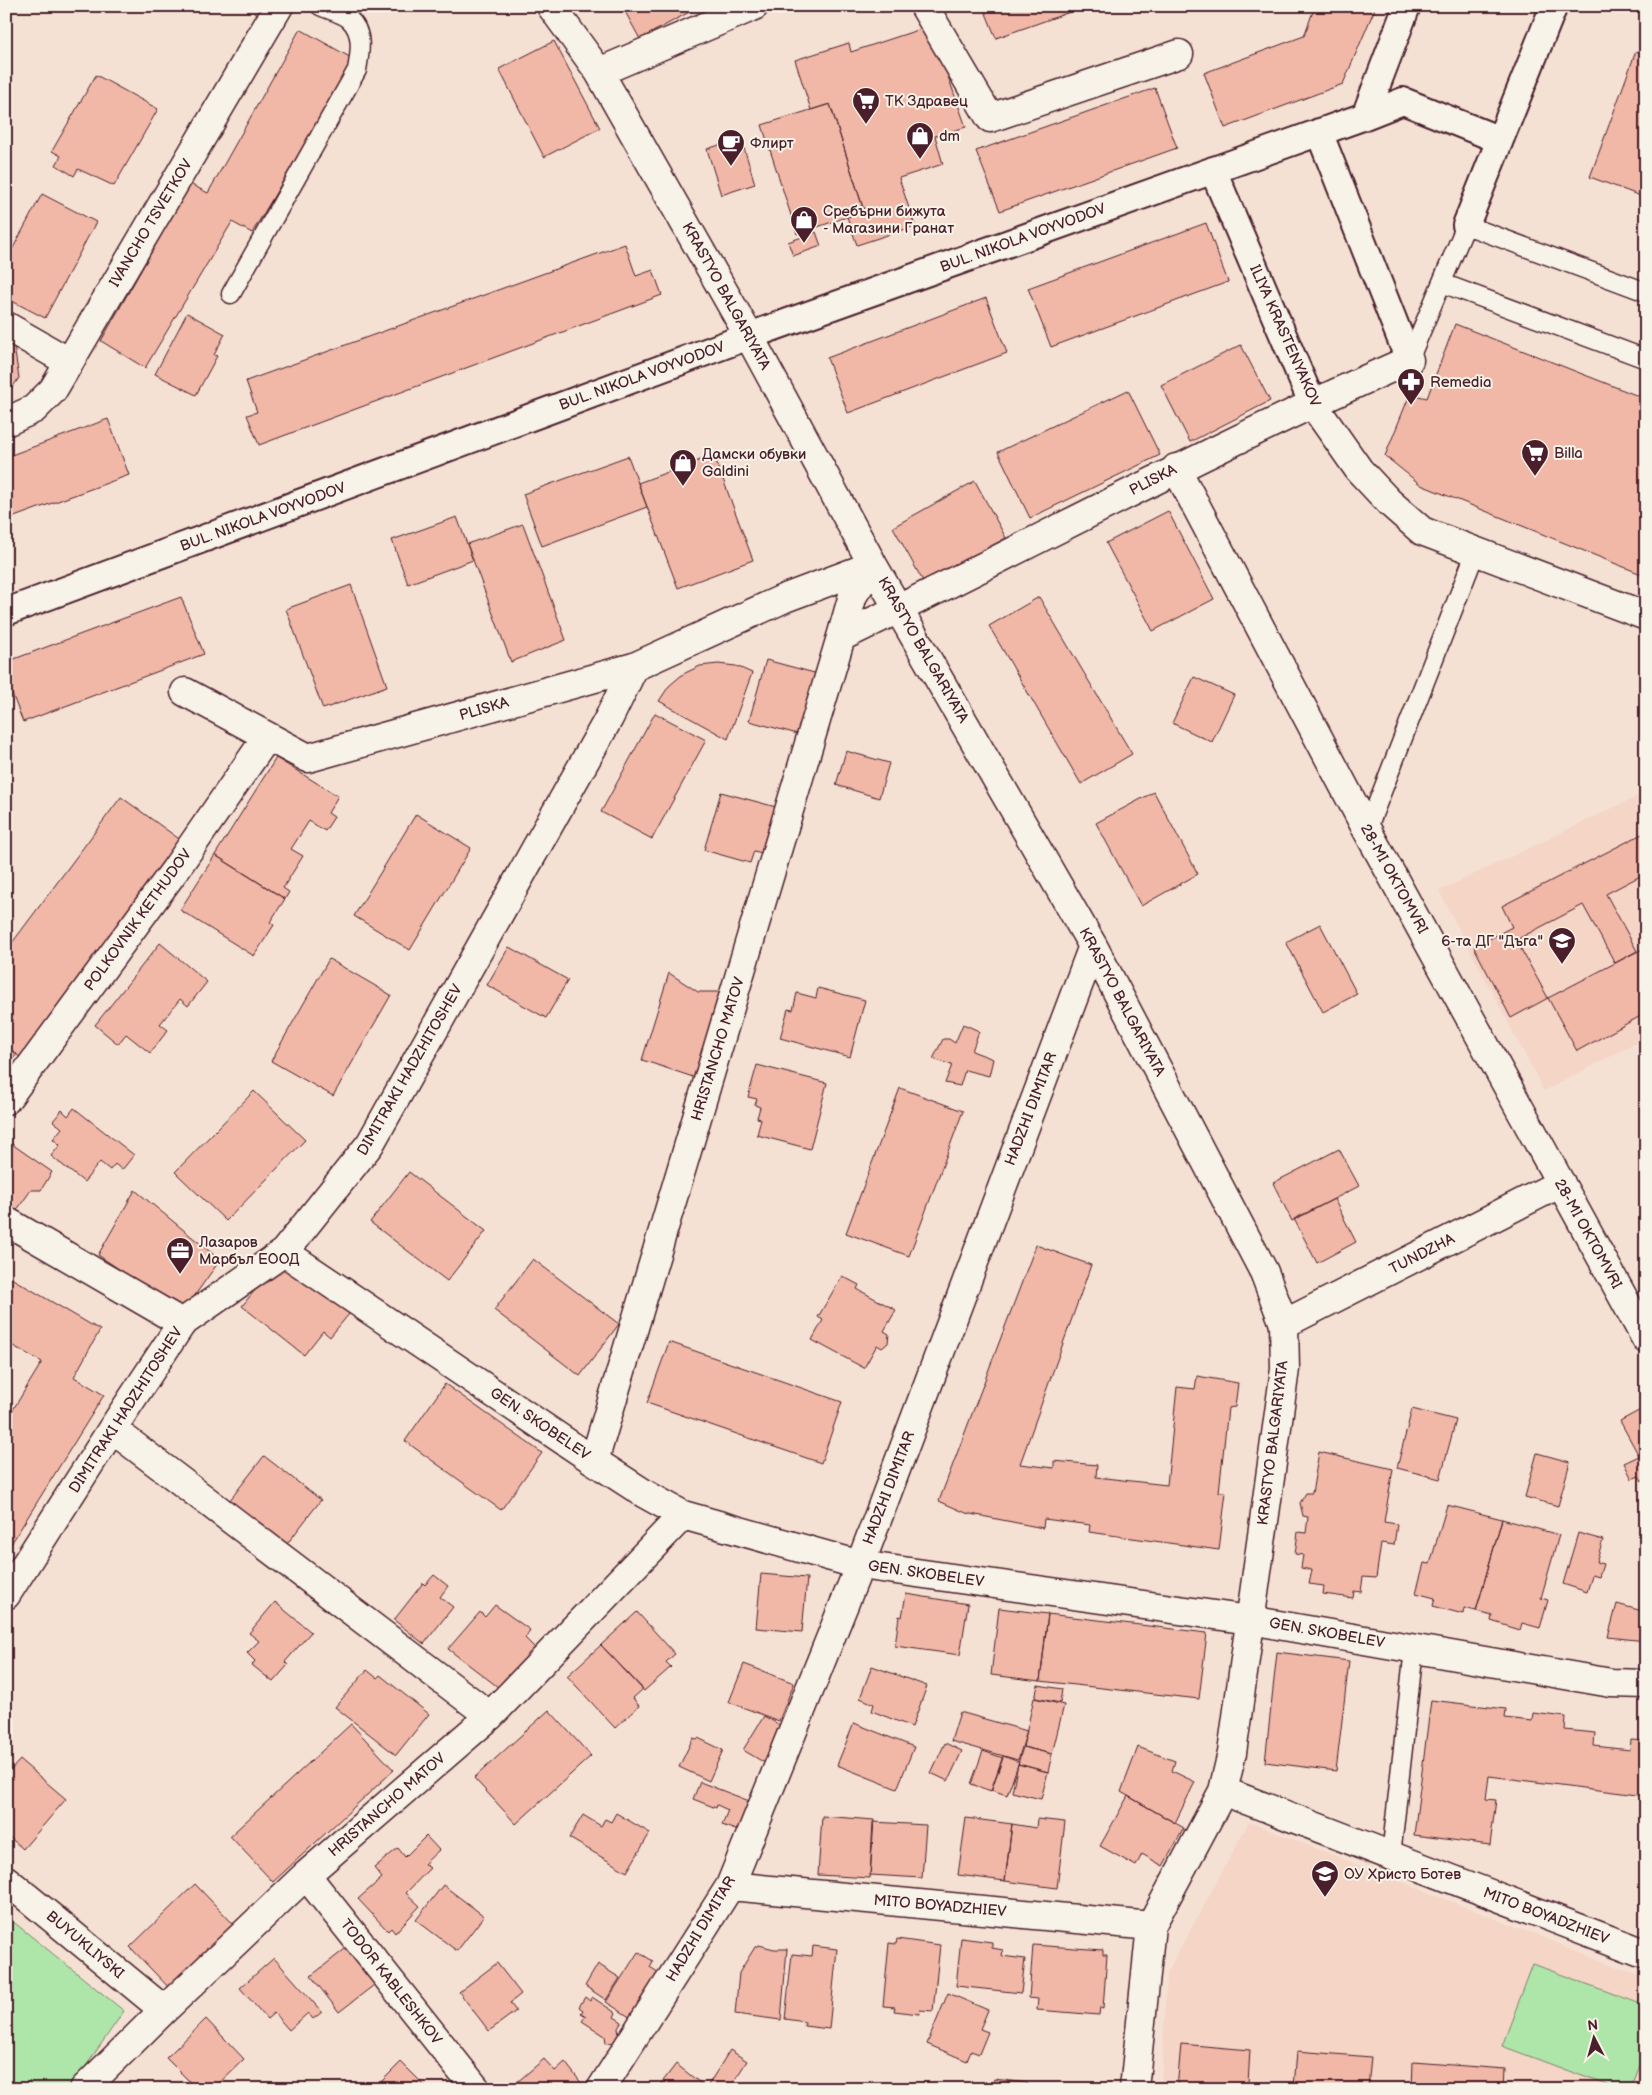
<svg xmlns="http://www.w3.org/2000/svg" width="1652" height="2095" font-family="'Balsamiq Sans',sans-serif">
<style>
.built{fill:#f4d5c6}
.green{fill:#aee6aa;stroke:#7c826a}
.building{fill:#f1b8a7;stroke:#4a1f2b}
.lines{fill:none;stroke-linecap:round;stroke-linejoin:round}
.service-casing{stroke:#4a1f2b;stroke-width:21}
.pedestrian-casing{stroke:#4a1f2b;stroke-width:30}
.minor-casing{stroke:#4a1f2b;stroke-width:31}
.service{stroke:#f7f3e8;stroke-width:18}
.pedestrian{stroke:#f7f3e8;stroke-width:26}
.minor{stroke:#f7f3e8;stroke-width:28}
.labels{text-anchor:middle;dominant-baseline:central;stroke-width:4;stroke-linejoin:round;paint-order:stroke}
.poi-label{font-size:15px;fill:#4a1f2b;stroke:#f7f3e8;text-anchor:start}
.street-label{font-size:15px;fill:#4a1f2b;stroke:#f7f3e8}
</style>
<rect width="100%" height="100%" fill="#f5e1d4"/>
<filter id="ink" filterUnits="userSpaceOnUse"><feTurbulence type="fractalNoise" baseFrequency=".02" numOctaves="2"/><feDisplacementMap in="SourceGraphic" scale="10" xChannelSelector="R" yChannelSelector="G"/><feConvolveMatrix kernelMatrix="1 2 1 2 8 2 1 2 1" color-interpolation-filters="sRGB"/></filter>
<g filter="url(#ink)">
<path class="built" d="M1646 792V1038L1544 1091 1439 891Z
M1249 1822 1646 1978V2089H1161L1167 1973Z"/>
<path class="green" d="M6 1916 124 2011 70 2089H6Z
M1533 1964 1646 2006V2047L1630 2089H1617L1502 2046Z"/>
<path class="building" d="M622 6H691L693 10 640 39Z
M983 6H1074L1073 11 996 38Z
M1315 6H1376L1343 84 1225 128 1204 73 1304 36Z
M930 26 966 127 935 136 943 164 899 178 915 226 857 245 847 217 864 211 830 104 811 110 795 60 849 43 851 52Z
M300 29 355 60 252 233 232 222 145 368 101 341 190 184 208 193Z
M554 41 600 128 544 157 499 69Z
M1636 51 1646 55V198L1590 177Z
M96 75 158 109 114 186 78 169 74 176 56 165 61 156 52 151Z
M1155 88 1177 148 1000 211 976 151Z
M830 104 864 211 797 234 762 125Z
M741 138 755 184 721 195 707 149Z
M42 194 96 222 45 318 6 298V261Z
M1206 223 1228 282 1051 347 1028 288Z
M816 232 821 246 793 256 788 242Z
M625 244 636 276 653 270 662 295 259 445 247 415 257 412 246 381Z
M986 298 1007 353 848 413 827 358Z
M187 313 225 334 214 355 217 356 196 395 155 374Z
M1455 324 1646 399V576L1421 485 1385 456 1410 394 1427 398Z
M6 342 14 346 19 378 6 396Z
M1241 345 1270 401 1190 442 1161 385Z
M1128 390 1160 455 1030 518 998 452Z
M108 419 129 475 6 520V457Z
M714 455 753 560 678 588 638 483Z
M628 456 647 507 542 546 523 494Z
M975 481 1006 538 924 583 893 527Z
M1168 511 1214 599 1153 631 1106 543Z
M457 517 473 560 408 584 392 540Z
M523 524 566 640 511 662 467 544Z
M351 585 387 686 323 709 286 609Z
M181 597 204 654 23 722 6 678V662Z
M1039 597 1132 754 1081 784 989 626Z
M766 660 822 675 805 736 749 721Z
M718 664 736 666 752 673 728 739 659 701 669 686 683 674 700 666Z
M1194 677 1234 695 1212 742 1172 723Z
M655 713 706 740 652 839 601 812Z
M846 751 889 763 879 798 836 785Z
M276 758 338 796 328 813 334 817 325 831 309 821 291 849 303 856 283 888 289 892 285 899 215 855Z
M721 792 776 807 762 853 754 851 750 863 704 850Z
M1154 792 1198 874 1141 906 1096 823Z
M121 797 182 841 22 1059 6 1046V951Z
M416 814 471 848 410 950 354 916Z
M1646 832V873L1606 894 1637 951 1615 963 1583 905 1516 940 1548 998 1511 1018 1474 947 1512 927 1502 906Z
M215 855 285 899 270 922 274 925 254 956 180 910Z
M1320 924 1357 994 1323 1012 1286 942Z
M160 943 207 982 188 1006 180 999 160 1024 168 1030 150 1053 126 1034 118 1044 95 1025Z
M509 947 568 980 546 1018 487 985Z
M1646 947V1013L1577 1051 1548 998Z
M329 959 391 995 333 1096 271 1061Z
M669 973 698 992H732L705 1081 642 1060Z
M818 988 865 1000 850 1057 780 1038 788 1009 793 1010 797 993 816 998Z
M963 1024 979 1031 972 1051 993 1059 989 1076 965 1070 960 1086 945 1083 952 1065 933 1059 943 1039H949L955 1043Z
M6 1046 17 1054 6 1068Z
M757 1065 827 1083 810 1149 757 1135 761 1119 757 1118 760 1107 755 1105 757 1099 748 1097Z
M900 1088 963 1111 909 1256 846 1233Z
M254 1091 305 1140 226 1221 175 1172Z
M74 1108 134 1155 122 1170 115 1164 110 1170 100 1162 84 1182 51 1156 60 1145 53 1139 62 1128 53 1121 62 1110 68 1116Z
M6 1140 52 1172 41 1190H31L17 1210 6 1203Z
M1339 1149 1359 1186 1292 1221 1273 1183Z
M409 1172 486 1231 447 1281 370 1222Z
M135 1190 220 1260 183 1312 98 1255Z
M1334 1199 1356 1242 1317 1263 1294 1219Z
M1036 1245 1091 1265 1020 1464 1054 1468V1461L1097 1465 1096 1477 1167 1485 1177 1387 1195 1389 1197 1376 1238 1383 1235 1407 1228 1408 1219 1492H1226L1219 1550 1089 1532 1090 1525 1044 1519 1043 1528 966 1513 939 1501Z
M285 1253 354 1308 330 1337 323 1331 304 1355 242 1306Z
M533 1259 619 1324 580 1376 494 1310Z
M6 1275 100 1330 74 1377 104 1395 6 1552V1421L42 1362 6 1342Z
M842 1276 859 1285 857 1289 896 1310 884 1331 889 1334 888 1343 882 1348 877 1345 864 1368 812 1340 823 1320 818 1317Z
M669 1342 842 1402 821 1463 647 1403Z
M445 1384 542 1453 501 1510 405 1441Z
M1646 1407V1479L1642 1481 1639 1476 1632 1479 1624 1463 1639 1456 1620 1421Z
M1412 1409 1456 1420 1440 1479 1397 1468Z
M1319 1452 1393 1469 1384 1522 1397 1524 1394 1545 1381 1543 1376 1578 1363 1577 1361 1592 1354 1591 1353 1598 1323 1594 1324 1586 1309 1584 1312 1570 1301 1568 1303 1555 1295 1554 1298 1532 1306 1533 1308 1517 1303 1516 1300 1503 1306 1493H1312Z
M1537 1453 1570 1462 1558 1506 1525 1497Z
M264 1456 321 1500 280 1553 223 1509Z
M1447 1505 1502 1519 1476 1611 1464 1608 1463 1614 1433 1606 1435 1598 1416 1593 1424 1563 1430 1564Z
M1502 1519 1559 1535 1541 1598 1548 1600 1540 1628 1522 1623 1520 1630 1491 1621 1492 1615 1476 1611Z
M1578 1533 1603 1540 1596 1562 1603 1564 1599 1577 1592 1575 1587 1592 1563 1584Z
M761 1574 807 1578 802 1632 756 1628Z
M434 1575 448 1586 440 1597 453 1607 424 1644 394 1620 423 1583 425 1585Z
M906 1594 968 1604 960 1655 895 1646 899 1616 902 1617Z
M275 1602 311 1632 285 1662 288 1665 273 1682 252 1665 255 1661 247 1653 259 1641 249 1633Z
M1617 1604 1646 1612V1641L1608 1637Z
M495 1605 530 1630 525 1638 540 1653 502 1690 448 1649 480 1612 485 1617Z
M999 1608 1048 1614 1040 1681 991 1675Z
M637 1612 675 1654 666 1662 671 1667 644 1691 601 1645Z
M1048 1614 1207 1633 1199 1699 1040 1681Z
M601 1645 643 1689 633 1698 639 1706 615 1728 567 1676Z
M1277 1652 1349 1661 1336 1771 1265 1762Z
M744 1664 794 1683 779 1721 729 1702Z
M872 1666 927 1686 912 1727 872 1711 874 1704 860 1698Z
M367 1670 377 1678 380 1675 429 1714 396 1755 335 1707Z
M1038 1685 1062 1689 1060 1703 1035 1698Z
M1034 1698 1064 1705 1052 1754 1023 1747Z
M1431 1700 1506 1709 1505 1718 1532 1721 1533 1713 1566 1717 1565 1730 1595 1733 1594 1746 1630 1750 1631 1740 1646 1741V1796L1489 1776 1486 1799 1496 1800 1490 1845 1414 1835Z
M549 1710 591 1756 516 1824 474 1778Z
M960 1712 1027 1731 1018 1760 951 1741Z
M764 1716 785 1728 765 1763 743 1750Z
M854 1723 914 1747 897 1789 837 1765Z
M351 1724 394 1770 273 1882 230 1836Z
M693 1738 697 1739 698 1738 723 1750 709 1781 679 1767Z
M945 1743 962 1751 948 1781 931 1773Z
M1023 1747 1052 1754 1048 1772 1018 1764Z
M1138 1747 1175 1761 1172 1771 1195 1782 1175 1823 1121 1792Z
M983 1751 1003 1758 991 1791 971 1784Z
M1003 1756 1019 1762 1007 1795 991 1790Z
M20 1760 66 1799 23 1849 6 1834V1775Z
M1018 1764 1048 1772 1041 1799 1012 1792Z
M700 1782 752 1802 741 1832 722 1825 728 1810 717 1805 716 1808 693 1799Z
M1128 1796 1184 1828 1163 1866 1142 1854 1136 1866 1100 1846Z
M616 1813 650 1833 627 1872 569 1838 583 1815 601 1826 605 1819 611 1822Z
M822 1816 874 1820 870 1878 818 1875Z
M966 1818 1012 1824 1005 1881 958 1875Z
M1037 1819 1065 1822 1057 1888 1005 1881 1012 1824 1036 1828Z
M873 1822 926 1825 922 1878 870 1875Z
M426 1836 439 1850 424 1864 430 1868 406 1893 420 1906 395 1933 391 1928 388 1931 358 1899 382 1878 374 1868 398 1848 405 1857Z
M195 1884 239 1930 174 1993 130 1947Z
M443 1885 484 1916 457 1951 416 1920Z
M961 1938 992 1942V1948L1003 1950 1002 1956 1025 1959 1021 1993 956 1986Z
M897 1939 940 1945 933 2011 920 2010 919 2014 894 2011 895 2007 883 2006 889 1943 896 1944Z
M350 1945 378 1982 339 2012 311 1976Z
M759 1945 774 1949H787L781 2020 735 2014 739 1973 755 1947Z
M1033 1945 1103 1950V1955H1107L1103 2008 1100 2007 1099 2015 1037 2010 1038 1999 1029 1998Z
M813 1946 837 1949 829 2029 804 2026 805 2022 785 2019 792 1954 812 1956Z
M638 1952 653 1961 650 1967 667 1978 639 2023 606 2002Z
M274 1958 322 2012 313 2019 308 2013 289 2030 274 2013 267 2019 240 1988Z
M497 1963 521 1994 510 2003 516 2011 489 2031 459 1992Z
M598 1964 620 1978 606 2000 585 1986Z
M948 1993 988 2010 980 2029 988 2032 979 2054 971 2051 967 2061 927 2044Z
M585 1997 590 2001 592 1997 616 2013 614 2017 622 2022 618 2028 620 2042 606 2043 605 2036 582 2021 586 2016 581 2013 583 2010 579 2007Z
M206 2019 244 2059 213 2089H197L166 2058Z
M1181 2044 1250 2050 1248 2083 1294 2087 1297 2051 1371 2057 1368 2089H1177Z
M730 2050 747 2061 729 2089H710L707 2087Z
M544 2059 555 2071 565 2062 586 2089H519L515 2084Z
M401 2062 428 2089H374Z
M1413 2062 1505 2069 1504 2089H1412Z
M676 2064 708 2089H657Z
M994 2079 1028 2083 1026 2089H991Z
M291 2083 298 2089H286Z"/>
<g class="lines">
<defs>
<path id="service" d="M1442 283 1646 359
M231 294 357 70C360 53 364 32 349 19 342 13 329 10 320 6
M1409 360 1466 225 1646 292
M1367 830 1476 551
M1391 1856 1414 1649"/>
<path id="pedestrian" d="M1407 6 1365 116 1403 101 1500 140 1554 6
M1319 132 1409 360
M1213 170 1312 403
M1466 225 1500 140
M6 612 749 336 1365 116"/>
<path id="minor" d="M551 6 599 72 749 336 873 565 1093 946 1264 1272 1284 1324 1285 1369 1232 1753 1223 1791 1151 1926 1134 2089
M924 6 990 118 1179 54
M599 72 754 6
M6 326 69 362
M1312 403 1359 470 1389 502 1422 531 1646 616
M6 422 34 409 53 390 279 6
M1176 468 1367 830 1646 1339
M841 637 853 595 873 565
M185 692 308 758 634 667 785 598 873 565
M6 1100 175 870 267 737
M6 1221 182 1323
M284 1252 594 1461 645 1494 683 1515 860 1565 1250 1620 1611 1683 1646 1684
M1284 1324 1561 1183
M112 1429 490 1716
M594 1461 841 637C1031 545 1216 445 1409 360
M6 1595 112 1429 182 1323 284 1252 370 1144 609 718 634 667
M1223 1791 1646 1954
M306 1875 476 2089
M6 1880 164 2010
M730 1886 1151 1926
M84 2089 164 2010 306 1875 490 1716 683 1515
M601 2089 730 1886 860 1565 1093 946"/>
</defs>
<use href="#service" class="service-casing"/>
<use href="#pedestrian" class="pedestrian-casing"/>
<use href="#minor" class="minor-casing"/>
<use href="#service" class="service"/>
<use href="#pedestrian" class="pedestrian"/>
<use href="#minor" class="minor"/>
</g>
</g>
<defs>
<symbol id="supermarket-pin" viewBox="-11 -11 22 30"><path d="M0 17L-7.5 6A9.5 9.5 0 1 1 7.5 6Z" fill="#4a1f2b" stroke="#f7f3e8"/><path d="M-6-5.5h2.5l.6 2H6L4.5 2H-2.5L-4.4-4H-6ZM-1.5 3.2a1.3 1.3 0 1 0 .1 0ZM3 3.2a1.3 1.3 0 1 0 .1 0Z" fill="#fff"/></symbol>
<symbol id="shop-pin" viewBox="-11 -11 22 30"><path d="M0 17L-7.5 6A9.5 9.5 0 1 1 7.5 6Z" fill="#4a1f2b" stroke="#f7f3e8"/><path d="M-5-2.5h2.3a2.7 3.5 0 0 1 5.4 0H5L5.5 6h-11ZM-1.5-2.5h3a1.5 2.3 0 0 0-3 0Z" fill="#fff"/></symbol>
<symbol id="cafe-pin" viewBox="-11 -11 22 30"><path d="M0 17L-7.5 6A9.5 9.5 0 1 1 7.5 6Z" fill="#4a1f2b" stroke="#f7f3e8"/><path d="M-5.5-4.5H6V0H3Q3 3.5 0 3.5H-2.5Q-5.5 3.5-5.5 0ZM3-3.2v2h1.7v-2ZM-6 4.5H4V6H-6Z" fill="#fff"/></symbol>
<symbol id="pharmacy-pin" viewBox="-11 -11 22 30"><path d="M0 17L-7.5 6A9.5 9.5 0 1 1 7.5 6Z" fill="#4a1f2b" stroke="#f7f3e8"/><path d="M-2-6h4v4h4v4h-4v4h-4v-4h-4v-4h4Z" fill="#fff"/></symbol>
<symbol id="school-pin" viewBox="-11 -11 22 30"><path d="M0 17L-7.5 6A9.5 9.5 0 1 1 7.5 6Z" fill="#4a1f2b" stroke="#f7f3e8"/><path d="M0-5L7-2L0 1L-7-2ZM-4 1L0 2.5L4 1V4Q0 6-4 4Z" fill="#fff"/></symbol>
<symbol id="office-pin" viewBox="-11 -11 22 30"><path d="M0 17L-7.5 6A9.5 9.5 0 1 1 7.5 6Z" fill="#4a1f2b" stroke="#f7f3e8"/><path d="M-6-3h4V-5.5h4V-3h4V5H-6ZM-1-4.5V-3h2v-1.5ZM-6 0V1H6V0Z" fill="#fff"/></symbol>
</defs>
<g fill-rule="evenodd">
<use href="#supermarket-pin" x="850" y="85" width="32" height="43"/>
<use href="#shop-pin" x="904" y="120" width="32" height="43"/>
<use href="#cafe-pin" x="715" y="127" width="32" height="43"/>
<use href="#shop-pin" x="788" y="204" width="32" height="43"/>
<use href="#pharmacy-pin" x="1395" y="366" width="32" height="43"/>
<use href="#supermarket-pin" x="1519" y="437" width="32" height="43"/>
<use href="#shop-pin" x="667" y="447" width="32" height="43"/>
<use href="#school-pin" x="1546" y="925" width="32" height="43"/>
<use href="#office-pin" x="164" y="1235" width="32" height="43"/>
<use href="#school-pin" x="1309" y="1858" width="32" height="43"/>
</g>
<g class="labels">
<g class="poi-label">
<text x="885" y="101">ТК Здравец</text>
<text x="939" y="136">dm</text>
<text x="750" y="143">Флирт</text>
<text x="823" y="211">Сребърни бижута<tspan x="823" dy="17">- Магазини Гранат</tspan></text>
<text x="1430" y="382">Remedia</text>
<text x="1554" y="453">Billa</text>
<text x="702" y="454">Дамски обувки<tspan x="702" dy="17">Galdini</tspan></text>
<text x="1543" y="941" text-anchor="end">6-та ДГ "Дъга"</text>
<text x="199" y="1242">Лазаров<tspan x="199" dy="17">Марбъл ЕООД</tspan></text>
<text x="1344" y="1874">ОУ Христо Ботев</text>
</g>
<g class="street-label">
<text transform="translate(151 223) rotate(-59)">IVANCHO TSVETKOV</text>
<text transform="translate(1023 238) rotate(-20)">BUL. NIKOLA VOYVODOV</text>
<text transform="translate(726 296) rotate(61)">KRASTYO BALGARIYATA</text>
<text transform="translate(1285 336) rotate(66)">ILIYA KRASTENYAKOV</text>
<text transform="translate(642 376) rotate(-20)">BUL. NIKOLA VOYVODOV</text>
<text transform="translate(1153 480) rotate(-27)">PLISKA</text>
<text transform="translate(263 517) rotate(-20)">BUL. NIKOLA VOYVODOV</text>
<text transform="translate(923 650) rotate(60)">KRASTYO BALGARIYATA</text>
<text transform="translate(484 709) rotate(-16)">PLISKA</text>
<text transform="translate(1394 879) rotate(61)">28-MI OKTOMVRI</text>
<text transform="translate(138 920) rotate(-54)">POLKOVNIK KETHUDOV</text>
<text transform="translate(1122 1002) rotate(62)">KRASTYO BALGARIYATA</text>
<text transform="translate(718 1049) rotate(-73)">HRISTANCHO MATOV</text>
<text transform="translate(410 1070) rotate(-60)">DIMITRAKI HADZHITOSHEV</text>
<text transform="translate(1031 1109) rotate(-69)">HADZHI DIMITAR</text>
<text transform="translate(1588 1234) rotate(61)">28-MI OKTOMVRI</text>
<text transform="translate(1422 1254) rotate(-27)">TUNDZHA</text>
<text transform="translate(126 1410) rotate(-57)">DIMITRAKI HADZHITOSHEV</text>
<text transform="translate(540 1424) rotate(34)">GEN. SKOBELEV</text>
<text transform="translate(1273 1443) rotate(-83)">KRASTYO BALGARIYATA</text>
<text transform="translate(889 1488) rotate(-69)">HADZHI DIMITAR</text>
<text transform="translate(926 1574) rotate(8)">GEN. SKOBELEV</text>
<text transform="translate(1327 1633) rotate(10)">GEN. SKOBELEV</text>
<text transform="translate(387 1805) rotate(-41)">HRISTANCHO MATOV</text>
<text transform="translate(940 1906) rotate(5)">MITO BOYADZHIEV</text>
<text transform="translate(1546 1916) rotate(21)">MITO BOYADZHIEV</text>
<text transform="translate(701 1929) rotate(-59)">HADZHI DIMITAR</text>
<text transform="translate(85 1945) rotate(40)">BUYUKLIYSKI</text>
<text transform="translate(391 1982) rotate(52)">TODOR KABLESHKOV</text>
</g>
</g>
<rect width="1652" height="2095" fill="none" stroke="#f7f3e8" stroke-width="25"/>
<rect x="12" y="12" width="1627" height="2070" fill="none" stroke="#4a1f2b" stroke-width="2" filter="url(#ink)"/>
<g transform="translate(1594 2038) rotate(354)" stroke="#f7f3e8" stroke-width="4" paint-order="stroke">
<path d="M0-4L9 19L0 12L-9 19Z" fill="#4a1f2b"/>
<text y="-8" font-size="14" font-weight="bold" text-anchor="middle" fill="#4a1f2b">N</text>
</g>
</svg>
